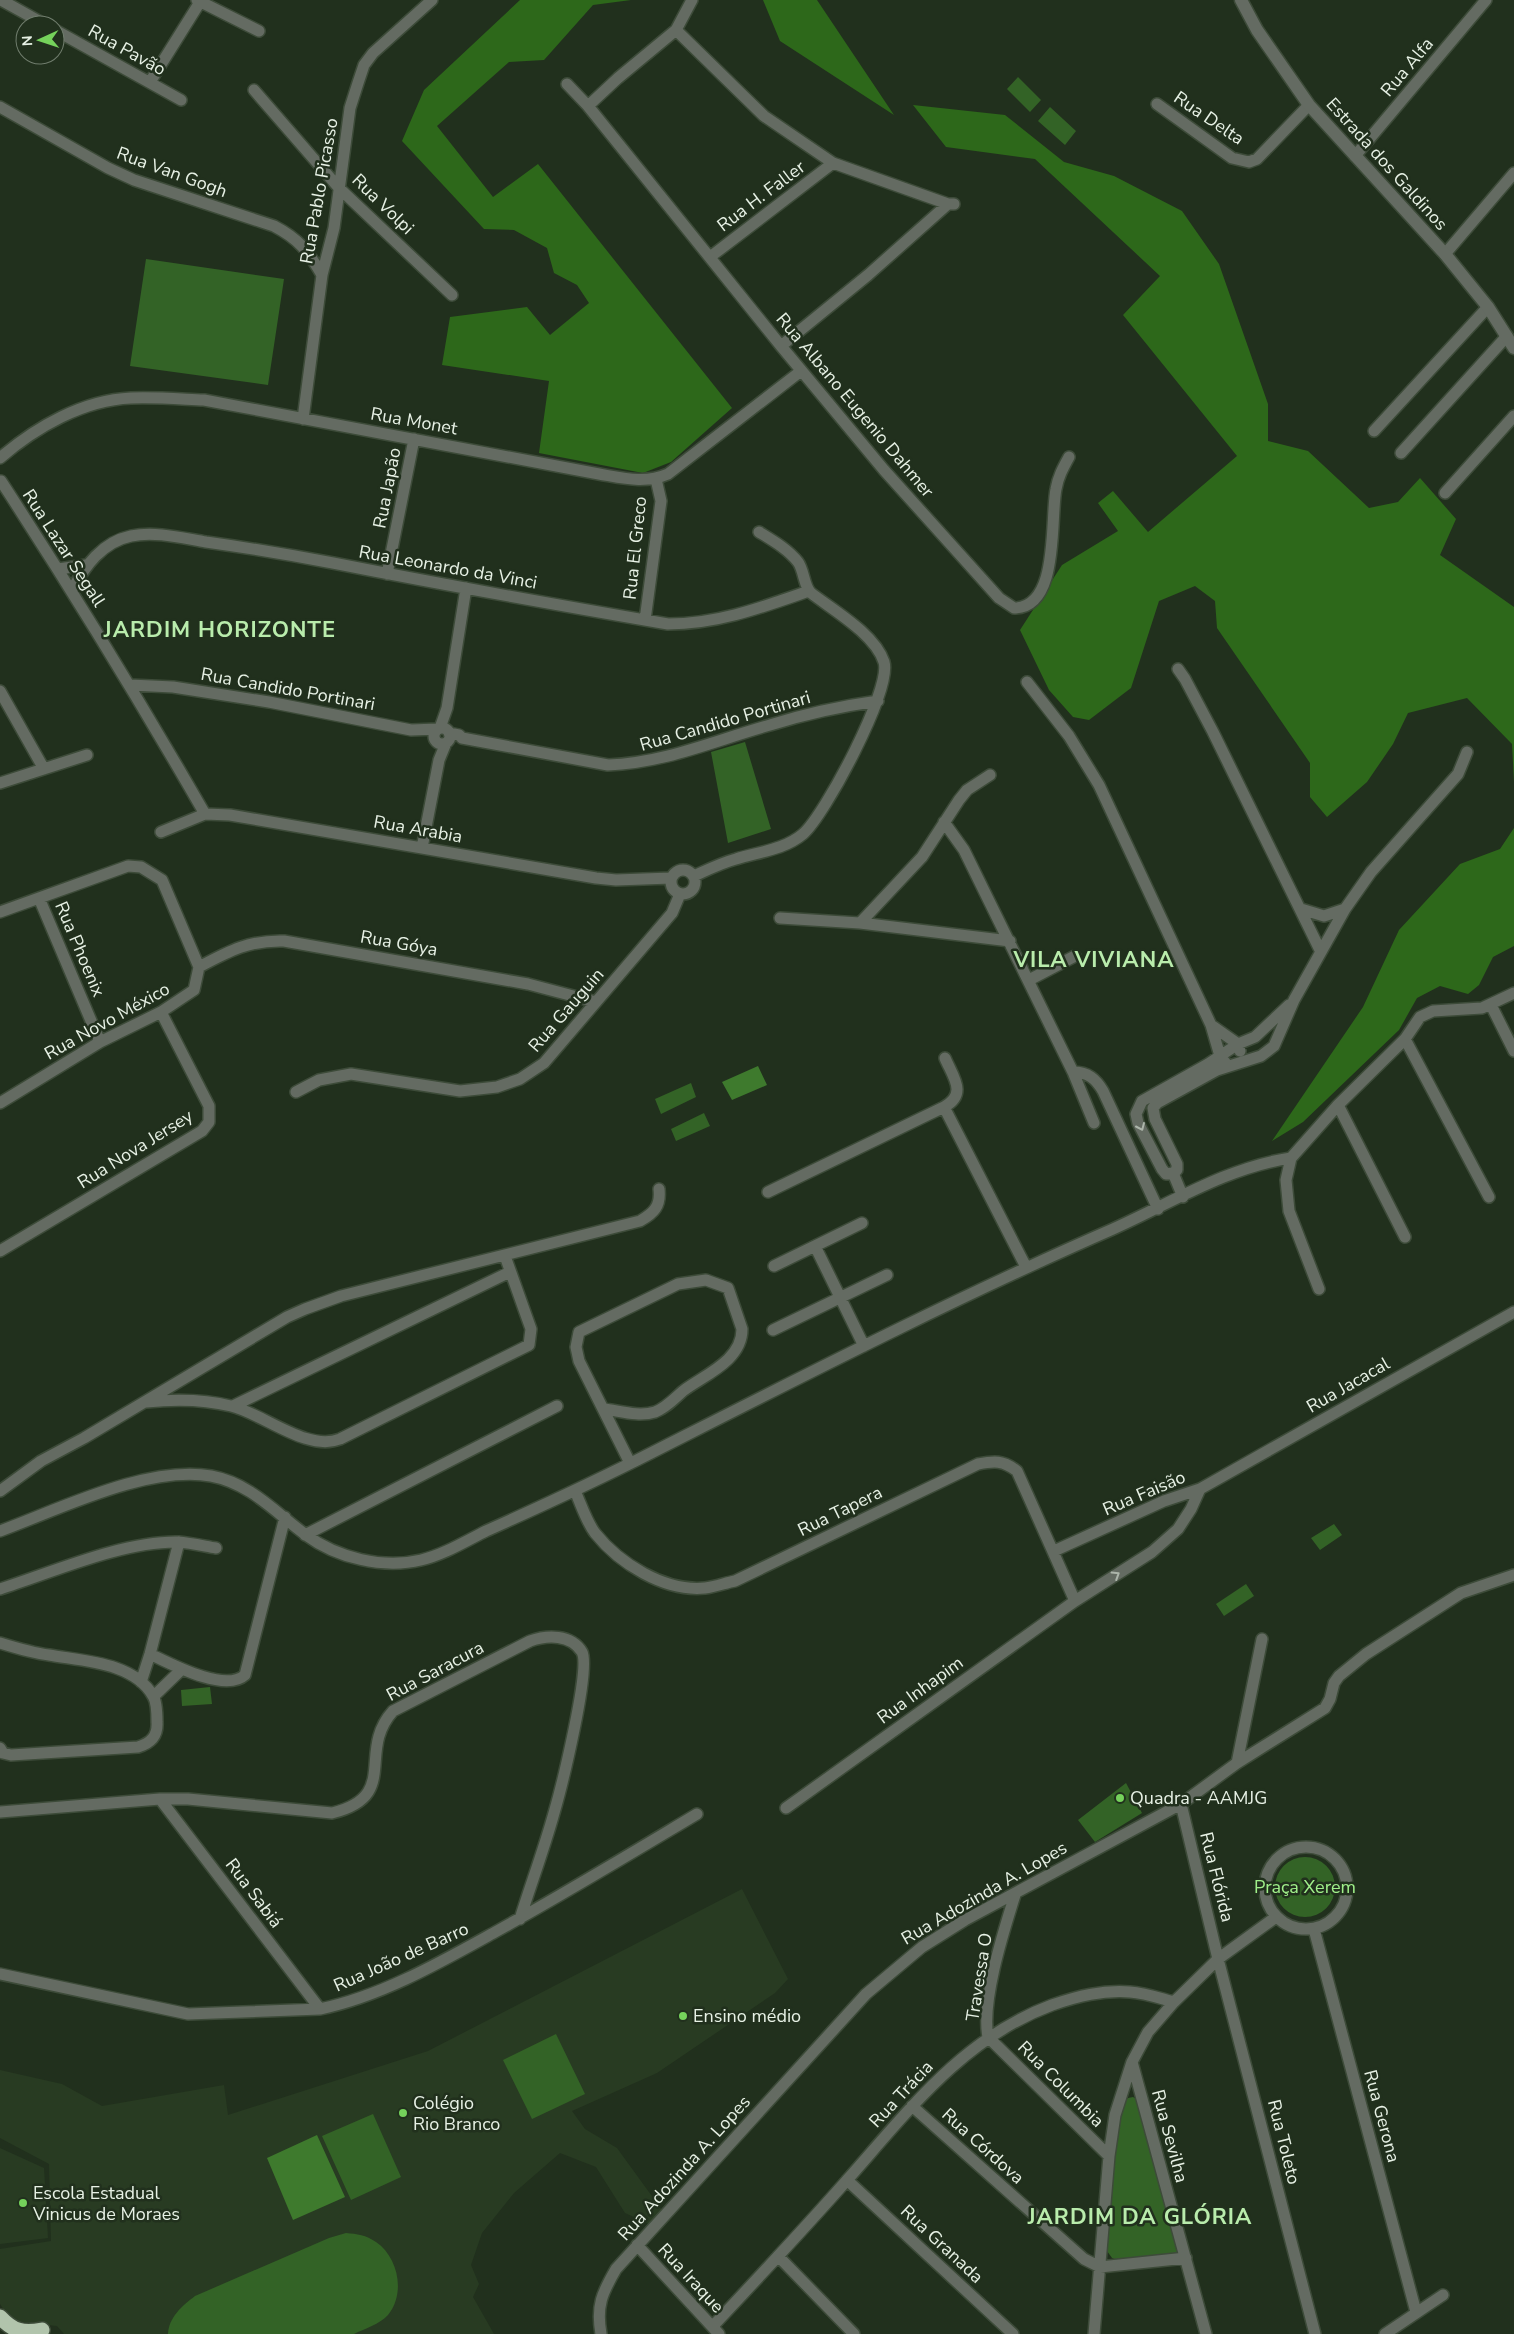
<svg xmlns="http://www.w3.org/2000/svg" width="1514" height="2334" font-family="'Nunito Sans',sans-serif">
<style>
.built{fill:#283b22}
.green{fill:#336326}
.forest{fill:#2d681a}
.water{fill:#3e7a2d}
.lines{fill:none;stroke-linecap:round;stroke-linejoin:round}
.minor-casing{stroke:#3d4b39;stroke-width:14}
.tertiary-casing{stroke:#3d4b39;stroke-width:15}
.motorway-casing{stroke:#3d4b39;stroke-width:18}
.minor{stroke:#646b62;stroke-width:11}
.tertiary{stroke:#646b62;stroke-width:12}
.motorway{stroke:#b1c4ac;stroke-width:15}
.oneway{stroke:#acb5aa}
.poi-dot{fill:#75d25b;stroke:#21301d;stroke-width:2}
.labels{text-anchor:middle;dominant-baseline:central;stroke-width:5;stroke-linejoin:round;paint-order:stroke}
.street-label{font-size:18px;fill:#e7f1e5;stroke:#21301d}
.poi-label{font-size:18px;fill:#e7f1e5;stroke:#21301d;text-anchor:start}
.park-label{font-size:18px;fill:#a0f08a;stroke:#21301d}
.district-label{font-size:22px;font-weight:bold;letter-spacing:1px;fill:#b9ecac;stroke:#21301d}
</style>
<rect width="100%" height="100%" fill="#21301d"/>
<path class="built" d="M742 1889 788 1979 775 1993 657 2073 572 2111 585 2129 617 2148 662 2210 651 2225 625 2213 596 2167 560 2153 514 2193 482 2233 471 2265 479 2284 473 2297 494 2334H64L57 2326 11 2321 0 2304V2249L51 2241 49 2164 0 2138V2070L62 2084 102 2106 224 2085 228 2115 428 2051Z
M0 2148 44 2168 48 2238 0 2244Z"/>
<path class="green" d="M1018 77 1041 100 1030 112 1007 89Z
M1050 107 1076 131 1065 145 1038 121Z
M146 259 284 279 268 385 130 366Z
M745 742 771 829 728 843 711 752Z
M691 1083 696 1097 661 1114 655 1099Z
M704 1113 710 1126 676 1141 671 1129Z
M1334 1524 1342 1535 1320 1550 1311 1538Z
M1246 1584 1254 1596 1224 1616 1216 1604Z
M210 1687 212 1704 182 1706 181 1690Z
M1126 1783 1142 1813 1095 1842 1078 1820Z
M1275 1887a30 30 0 1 1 60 0a30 30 0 1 1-60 0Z
M556 2034 585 2094 532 2119 503 2060Z
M1133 2097 1138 2100 1178 2253 1177 2255 1117 2260 1112 2258 1107 2251 1113 2153 1123 2103 1128 2098Z
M373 2114 401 2177 351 2200 322 2136Z
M346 2233C357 2234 366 2235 376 2242 398 2257 406 2293 388 2315 380 2324 364 2329 354 2334H168C169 2317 182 2306 195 2296L329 2238Z"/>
<path class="forest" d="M520 0H631L593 5 544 60 509 62 437 126 493 197 538 164 732 408 671 462 643 473 539 453 549 381 442 365 450 317 527 307 550 335 589 303 577 285 554 273 547 248 514 230 484 229 402 141 424 90Z
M763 0H817L894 115 780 41Z
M913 105 1005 115 1064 162 1114 176 1182 211 1219 264 1268 404V441L1308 451 1369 508 1398 502 1420 478 1456 519 1440 555 1514 607V782L1512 744 1467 698 1408 713 1393 744 1367 782 1327 817 1310 797V763L1217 628 1215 601 1195 586 1159 601 1131 688 1089 720 1073 717 1049 690 1020 630 1062 565 1118 531 1098 503 1113 491 1148 532 1237 456 1123 315 1160 276 1035 159 946 147Z
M1514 828V946L1493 957 1479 985 1468 994 1440 986 1417 998 1399 1030 1303 1122 1272 1141 1363 1007 1399 930 1460 864 1500 849Z"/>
<path class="water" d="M758 1066 767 1085 732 1100 722 1082Z
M317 2135 345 2197 293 2220 267 2158Z"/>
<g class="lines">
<defs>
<path id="minor" d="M1 0 46 25
M197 0 259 31
M55 30 181 100
M676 30 764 116 833 163 948 204
M150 82 200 2
M567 84 588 106 781 346 884 470 999 598 1014 608C1060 608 1050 519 1056 489 1058 477 1063 468 1069 457
M254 90 339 188 452 295
M1157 104 1232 158 1249 162 1257 159 1309 105
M588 106 618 78 676 30 692 0
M0 107 108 168 134 180 274 226C299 239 308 251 322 275
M1355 156 1486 0
M1445 254 1514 173
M710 257 833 163
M781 346 868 275 948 204H954
M303 419 322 275 334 228 350 108 358 83 364 65 373 53 432 0
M1374 431 1488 307
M1401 453 1507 336
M0 458C36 427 83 400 131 398 155 397 180 399 204 400L599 474C623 478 645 484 668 474L801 371
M1 481C72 590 140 701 205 814
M1445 493 1514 416
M58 569 86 565
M387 574 414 439
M72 590C85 566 102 542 131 536 155 531 182 538 206 542 249 548 291 555 333 563 445 585 557 605 668 624 718 624 763 607 809 591
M645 620 661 501 656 479
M1178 669 1185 679 1213 732 1320 950
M1027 682 1069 736 1099 785 1211 1025 1220 1056 1227 1065
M130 685 173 687 269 702 411 730 438 729
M0 691 44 769
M440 728 447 708 466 588
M434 736a8 8 0 1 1 16 0a8 8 0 1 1-16 0Z
M449 733 459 735 462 738 608 765C665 763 716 740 770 725 805 714 842 706 878 701
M0 783 87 755
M944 822 964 850 1073 1072 1094 1123
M161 832 205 814 230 815 596 878 616 880 671 878
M422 848 439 760 446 743
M671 882a12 12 0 1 1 24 0a12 12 0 1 1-24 0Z
M694 876C707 870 721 863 736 859 758 852 784 850 803 834 825 815 892 689 884 662 875 634 833 610 811 593 804 587 804 570 798 562 788 549 772 540 759 532
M39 898 100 1042
M1301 909 1324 916 1345 909
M0 912 128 866 141 867 162 880 199 967 194 990 161 1012 100 1042 0 1103
M780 918 860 923 1010 941
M860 923 922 857 959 800 967 790 990 775
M199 967C229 951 249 940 284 941L528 984 596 1002
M1029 980 1075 956
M1491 1005 1514 1051
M1211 1025 1238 1044 1240 1051
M1405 1039 1489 1197
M1073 1072C1088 1072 1096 1079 1103 1091L1158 1209
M296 1092 319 1080 351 1074 460 1091 497 1087 520 1079 544 1063 672 913 680 894
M1338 1105 1405 1237
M944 1107C968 1094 953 1077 945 1058
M1173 1173 1177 1170V1164L1155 1119 1153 1108 1157 1103 1217 1070 1261 1056 1274 1046 1294 1000 1345 909 1371 872 1458 774 1467 752
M1173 1173 1166 1174 1162 1169 1138 1123 1136 1114 1142 1101 1208 1064 1238 1044 1255 1037 1289 1005
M1173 1173 1183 1197
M768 1192 944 1107 1026 1267
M815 1246 864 1346
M0 1251 202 1131 209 1122V1106L161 1012
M774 1266 862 1223
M1319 1289 1289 1211 1286 1180 1291 1158 1338 1105 1405 1039 1420 1017 1433 1011 1482 1008 1514 993
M773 1330 887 1275
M146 1402C175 1399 203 1399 231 1406 264 1414 307 1452 340 1439L529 1345 531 1329 505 1256
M233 1406 510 1272
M604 1409C620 1411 639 1417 655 1412 666 1408 674 1399 683 1391 704 1375 742 1361 742 1329L728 1288 706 1280 678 1284 579 1332 576 1347 579 1361 630 1463
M0 1491 41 1461 84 1438 287 1317 305 1309 341 1296 640 1221C654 1213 661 1206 659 1189
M575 1491C581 1504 586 1521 595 1533 619 1563 664 1592 705 1588 715 1587 725 1583 735 1581L978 1464C994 1461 1003 1460 1017 1471L1075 1601
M0 1531C60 1509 147 1465 211 1476 250 1483 276 1513 306 1535 337 1558 383 1569 421 1560 443 1555 466 1541 486 1531 542 1506 598 1480 653 1452 805 1375 957 1297 1113 1229 1171 1203 1228 1167 1291 1158
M305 1535 557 1406
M1054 1551 1164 1501 1200 1489 1514 1312
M0 1589C53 1572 123 1541 178 1542 191 1543 204 1546 216 1548
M0 1643C16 1648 32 1653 49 1655 82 1661 134 1662 153 1696 157 1702 157 1715 157 1722 158 1736 151 1743 138 1747L11 1755 3 1753 0 1748
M150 1654C171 1664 225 1693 245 1675L285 1517
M141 1682 150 1654 179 1542
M154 1696 182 1669
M1237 1763 1262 1639
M160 1799 320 2009
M1181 1804 1218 1959 1315 2334
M786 1808 1075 1601 1152 1552 1178 1529 1191 1509 1200 1489
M0 1812 160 1799H188L332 1813C401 1796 356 1752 393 1711L530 1641C547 1635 571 1634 582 1652 591 1669 561 1789 554 1813 544 1849 531 1884 520 1919
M1265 1888a41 41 0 1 1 82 0a41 41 0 1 1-82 0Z
M1015 1895C1004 1930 981 2001 988 2037L1109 2156
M1314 1929 1416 2312
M0 1974 188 2014 320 2009C382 1996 441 1962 497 1931 564 1894 630 1854 697 1814
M1132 2062 1206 2334
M912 2106 1084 2259 1100 2267 1186 2258
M847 2180 1013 2334
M637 2245 719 2334
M778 2256 854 2334
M713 2326C758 2278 804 2229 848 2179 909 2110 963 2038 1052 2005 1078 1996 1102 1990 1130 1992 1145 1993 1159 1998 1174 2002
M601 2334C596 2306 602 2293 616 2269L866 1994 922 1947 965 1920 1181 1804 1237 1763 1325 1708 1330 1699 1334 1683 1339 1676 1366 1654 1461 1593 1514 1575
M1094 2334 1109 2156 1115 2115 1132 2062 1148 2032 1174 2002 1218 1959 1276 1917
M1385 2334 1443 2295"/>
<path id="tertiary" d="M1241 0 1257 30 1309 105 1445 254 1488 307 1514 348"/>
<path id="motorway" d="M0 2317C13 2331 23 2334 42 2330"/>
</defs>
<use href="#minor" class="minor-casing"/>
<use href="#tertiary" class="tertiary-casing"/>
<use href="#motorway" class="motorway-casing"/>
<use href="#minor" class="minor"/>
<use href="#tertiary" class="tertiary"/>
<use href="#motorway" class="motorway"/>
</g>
<defs><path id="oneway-chevron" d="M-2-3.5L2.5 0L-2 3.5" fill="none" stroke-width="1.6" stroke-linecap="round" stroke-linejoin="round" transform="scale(1.25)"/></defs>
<g class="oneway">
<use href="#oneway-chevron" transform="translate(1141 1127) rotate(66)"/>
<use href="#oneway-chevron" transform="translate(1116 1575) rotate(-32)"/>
</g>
<g class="poi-dot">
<circle cx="1120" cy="1798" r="5"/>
<circle cx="683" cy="2016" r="5"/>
<circle cx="403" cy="2113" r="5"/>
<circle cx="23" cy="2203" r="5"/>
</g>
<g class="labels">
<g class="street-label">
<text transform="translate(127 50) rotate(29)">Rua Pavão</text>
<text transform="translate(1407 67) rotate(-50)">Rua Alfa</text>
<text transform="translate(1209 118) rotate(34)">Rua Delta</text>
<text transform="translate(1387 164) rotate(48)">Estrada dos Galdinos</text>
<text transform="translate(172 172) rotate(20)">Rua Van Gogh</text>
<text transform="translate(319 191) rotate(-80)">Rua Pablo Picasso</text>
<text transform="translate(761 196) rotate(-37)">Rua H. Faller</text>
<text transform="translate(383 204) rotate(44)">Rua Volpi</text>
<text transform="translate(855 405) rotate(50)">Rua Albano Eugenio Dahmer</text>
<text transform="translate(414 421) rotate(10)">Rua Monet</text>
<text transform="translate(387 488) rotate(-79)">Rua Japão</text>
<text transform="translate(64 548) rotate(57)">Rua Lazar Segall</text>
<text transform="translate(635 548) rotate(-84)">Rua El Greco</text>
<text transform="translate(448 567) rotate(10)">Rua Leonardo da Vinci</text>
<text transform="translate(288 689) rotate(10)">Rua Candido Portinari</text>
<text transform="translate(725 721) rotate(-16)">Rua Candido Portinari</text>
<text transform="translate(418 829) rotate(10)">Rua Arabia</text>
<text transform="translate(399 943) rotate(10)">Rua Góya</text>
<text transform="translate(80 949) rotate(67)">Rua Phoenix</text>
<text transform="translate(566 1010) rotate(-49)">Rua Gauguin</text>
<text transform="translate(107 1021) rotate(-29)">Rua Novo México</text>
<text transform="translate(135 1149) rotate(-32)">Rua Nova Jersey</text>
<text transform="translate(1348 1385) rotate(-30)">Rua Jacacal</text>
<text transform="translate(1144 1493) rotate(-23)">Rua Faisão</text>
<text transform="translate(840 1511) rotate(-26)">Rua Tapera</text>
<text transform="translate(435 1671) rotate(-28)">Rua Saracura</text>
<text transform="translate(920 1690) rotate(-36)">Rua Inhapim</text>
<text transform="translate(1217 1877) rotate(76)">Rua Flórida</text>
<text transform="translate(254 1893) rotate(53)">Rua Sabiá</text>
<text transform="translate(984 1893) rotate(-30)">Rua Adozinda A. Lopes</text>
<text transform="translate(401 1957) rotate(-24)">Rua João de Barro</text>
<text transform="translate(979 1977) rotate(-81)">Travessa O</text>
<text transform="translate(1061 2084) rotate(45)">Rua Columbia</text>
<text transform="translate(901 2094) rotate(-47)">Rua Trácia</text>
<text transform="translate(1382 2116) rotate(75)">Rua Gerona</text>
<text transform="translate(1170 2136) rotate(75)">Rua Sevilha</text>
<text transform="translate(1284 2142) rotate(76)">Rua Toleto</text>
<text transform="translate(983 2146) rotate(42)">Rua Córdova</text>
<text transform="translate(684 2168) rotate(-48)">Rua Adozinda A. Lopes</text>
<text transform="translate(942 2244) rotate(43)">Rua Granada</text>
<text transform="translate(691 2278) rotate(47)">Rua Iraque</text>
</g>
<g class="poi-label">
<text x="1130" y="1798">Quadra - AAMJG</text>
<text x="693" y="2016">Ensino médio</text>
<text x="413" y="2103">Colégio<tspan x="413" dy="21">Rio Branco</tspan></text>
<text x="33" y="2193">Escola Estadual<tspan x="33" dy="21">Vinicus de Moraes</tspan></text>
</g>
<g class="park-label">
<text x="1305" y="1887">Praça Xerem</text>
</g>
<g class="district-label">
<text x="220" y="630">JARDIM HORIZONTE</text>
<text x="1094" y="960">VILA VIVIANA</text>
<text x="1140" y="2217">JARDIM DA GLÓRIA</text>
</g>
</g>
<g transform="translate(40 40) rotate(267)"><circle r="24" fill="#21301d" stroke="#707d6d"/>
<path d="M0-4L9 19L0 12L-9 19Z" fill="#75d25b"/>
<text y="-8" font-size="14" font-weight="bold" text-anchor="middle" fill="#e7f1e5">N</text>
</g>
</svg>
